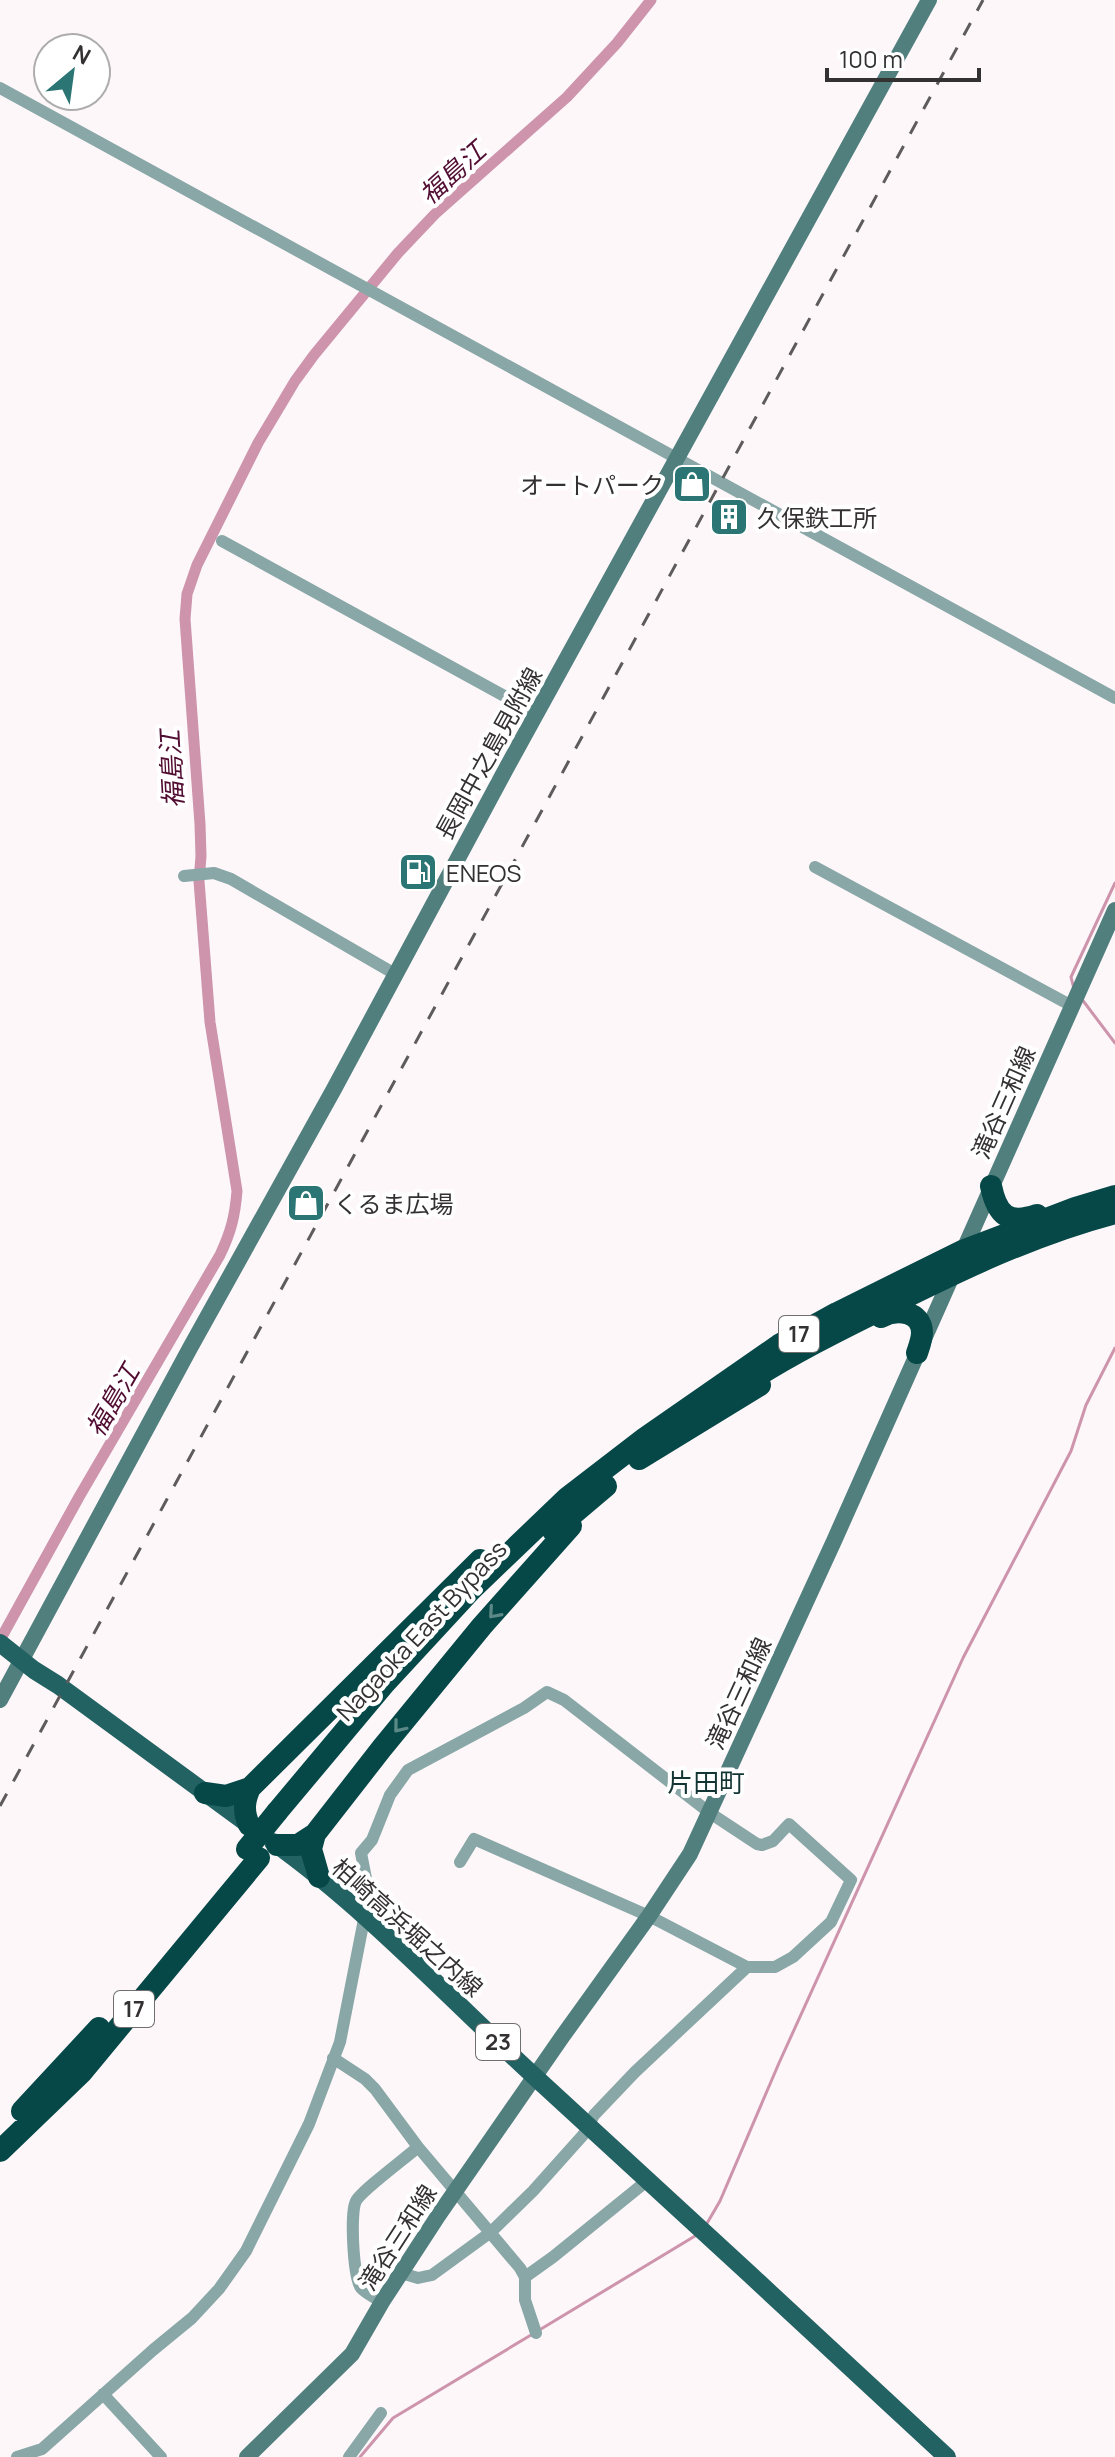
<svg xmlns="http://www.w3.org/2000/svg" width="1115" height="2457" font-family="Manrope,'Noto Sans JP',sans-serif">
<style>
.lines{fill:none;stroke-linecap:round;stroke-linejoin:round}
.stream{stroke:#cd94ac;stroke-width:3}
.canal{stroke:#cd94ac;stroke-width:11}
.street{stroke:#88a7a6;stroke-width:12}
.secondary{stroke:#507f7e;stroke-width:16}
.primary{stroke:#236262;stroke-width:18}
.highway{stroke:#054847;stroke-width:22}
.rail{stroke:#5d5b5b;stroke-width:3;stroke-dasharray:14 14;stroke-linecap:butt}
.highway-bridge{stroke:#054847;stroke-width:22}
.oneway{stroke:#5c8887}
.labels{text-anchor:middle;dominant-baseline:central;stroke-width:8;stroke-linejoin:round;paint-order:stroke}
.shield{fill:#fff;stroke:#706f6f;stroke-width:2}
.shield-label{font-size:22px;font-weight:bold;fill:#333131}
.poi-label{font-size:24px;fill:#333131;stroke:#fff;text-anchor:start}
.street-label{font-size:24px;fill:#333131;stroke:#fff}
.water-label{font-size:26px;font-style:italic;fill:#510d32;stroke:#fff}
.neighbourhood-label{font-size:26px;fill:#133635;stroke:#fff}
</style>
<rect width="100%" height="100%" fill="#fdf7fa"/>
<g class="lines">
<path class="stream" d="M1074 989 1071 977 1115 883
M1081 998 1115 1043
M706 2225 720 2201 779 2063 963 1658 1071 1451 1086 1405 1115 1348
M541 2329 695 2236
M360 2457 393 2418 531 2335"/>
<path class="canal" d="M0 1640 79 1497 220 1255C231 1232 235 1216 237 1191L210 1022 199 881 201 856 200 824 185 619 187 594 197 565 258 443 295 381 314 355 398 253 435 214 567 97 617 43 651 0"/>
<path class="street" d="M0 88 1115 698
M222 541 537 714
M815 867 1072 1006
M184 876 214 873 231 879 395 974
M333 2058 365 2079 375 2089 418 2147 520 2268 525 2277V2300L536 2333
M401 2273 418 2278 432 2275 491 2232 533 2191 584 2134 594 2115 635 2072 747 1967
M525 2277 553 2257 648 2180
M382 2302C376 2298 366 2294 361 2288 353 2277 350 2212 356 2201 361 2191 407 2157 418 2147
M103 2394 161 2457
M17 2457 42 2449 153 2350 192 2318 219 2289 246 2251 309 2124 340 2042 367 1904 368 1889 361 1853 372 1840 390 1795 408 1770 524 1708 547 1692 564 1700 710 1813 757 1844 762 1845 773 1841 789 1824 851 1880 831 1922 793 1957 775 1967H747L649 1916 474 1839 460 1862
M349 2457 381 2413"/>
<path class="secondary" d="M0 1700 190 1348 334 1089 507 767 929 0
M247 2457 352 2354 382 2302 438 2216 562 2037 649 1916 690 1854 834 1541 1115 910"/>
<path class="primary" d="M0 1643 34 1670 58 1685 252 1827
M273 1842C368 1910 448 1997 534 2076 672 2203 810 2329 947 2457"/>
<path class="highway" d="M991 1186C997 1215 1008 1225 1037 1215
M881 1317C896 1309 922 1310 922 1333 922 1339 919 1347 917 1353
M743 1385C789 1355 839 1330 888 1306 962 1269 1035 1234 1115 1213
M639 1459 760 1385
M553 1531 606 1486
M205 1793 226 1796 250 1788 480 1560
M277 1812 385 1683 471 1590 567 1498 645 1438 779 1345 837 1313 962 1251 1075 1208 1115 1196
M249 1825C243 1811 244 1801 250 1788
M315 1834 311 1849 319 1877
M277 1845H298L315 1834 382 1748 482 1626 571 1526
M22 2111 99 2028
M0 2151 82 2072 259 1858"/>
<path class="rail" d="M0 1806 983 0"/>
<path class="highway-bridge" d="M247 1849 277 1812"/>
</g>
<defs><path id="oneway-chevron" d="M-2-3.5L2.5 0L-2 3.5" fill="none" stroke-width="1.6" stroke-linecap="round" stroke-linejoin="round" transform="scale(2)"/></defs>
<g class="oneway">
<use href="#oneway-chevron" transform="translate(494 1613) rotate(131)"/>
<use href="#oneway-chevron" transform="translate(399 1727) rotate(129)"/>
</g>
<defs>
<symbol id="shop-square" viewBox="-11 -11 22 22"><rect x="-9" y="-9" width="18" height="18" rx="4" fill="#2b7574" stroke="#fff"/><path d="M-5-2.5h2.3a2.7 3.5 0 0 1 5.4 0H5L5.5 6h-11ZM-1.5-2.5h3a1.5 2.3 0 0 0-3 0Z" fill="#fff"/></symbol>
<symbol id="building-square" viewBox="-11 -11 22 22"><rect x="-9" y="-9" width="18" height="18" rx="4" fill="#2b7574" stroke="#fff"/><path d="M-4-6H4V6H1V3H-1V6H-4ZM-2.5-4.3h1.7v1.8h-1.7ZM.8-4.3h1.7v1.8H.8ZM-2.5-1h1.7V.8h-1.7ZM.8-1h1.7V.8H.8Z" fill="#fff"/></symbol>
<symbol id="fuel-square" viewBox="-11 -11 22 22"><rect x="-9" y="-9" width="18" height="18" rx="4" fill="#2b7574" stroke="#fff"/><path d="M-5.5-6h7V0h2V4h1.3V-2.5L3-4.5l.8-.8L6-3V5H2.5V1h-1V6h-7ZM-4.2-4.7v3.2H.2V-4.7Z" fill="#fff"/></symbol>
</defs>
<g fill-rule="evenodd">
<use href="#shop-square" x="670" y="462" width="44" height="44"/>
<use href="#building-square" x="707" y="495" width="44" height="44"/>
<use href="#fuel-square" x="396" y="850" width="44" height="44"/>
<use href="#shop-square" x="284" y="1181" width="44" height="44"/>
</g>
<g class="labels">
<g class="shield">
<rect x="779" y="1316" width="40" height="36" rx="6"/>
<rect x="114" y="1991" width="40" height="36" rx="6"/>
<rect x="476" y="2024" width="44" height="36" rx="6"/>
</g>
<g class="shield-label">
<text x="799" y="1334">17</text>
<text x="134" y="2009">17</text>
<text x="498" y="2042">23</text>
</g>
<g class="poi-label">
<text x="664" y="484" text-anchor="end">オートパーク</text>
<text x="757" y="517">久保鉄工所</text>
<text x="446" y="872">ENEOS</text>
<text x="334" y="1203">くるま広場</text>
</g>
<g class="street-label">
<text transform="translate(488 753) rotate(-61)">長岡中之島見附線</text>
<text transform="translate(1003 1102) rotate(-66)">滝谷三和線</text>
<text transform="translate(421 1630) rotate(-47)">Nagaoka East Bypass</text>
<text transform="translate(738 1693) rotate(-65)">滝谷三和線</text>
<text transform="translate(408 1927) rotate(42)">柏崎高浜堀之内線</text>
<text transform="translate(397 2237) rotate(-57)">滝谷三和線</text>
</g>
<g class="water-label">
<text transform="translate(452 172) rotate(-42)">福島江</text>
<text transform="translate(171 769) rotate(-93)">福島江</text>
<text transform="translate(112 1400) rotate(-60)">福島江</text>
</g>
<g class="neighbourhood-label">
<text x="706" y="1782">片田町</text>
</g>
</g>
<g transform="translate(72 72) rotate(29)"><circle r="38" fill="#ffffff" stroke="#adadad" stroke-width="2"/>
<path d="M0-6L14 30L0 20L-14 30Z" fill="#2b7574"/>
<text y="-12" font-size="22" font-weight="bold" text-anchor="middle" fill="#333131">N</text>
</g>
<path d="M827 68v12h152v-12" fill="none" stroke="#333131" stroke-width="4"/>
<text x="839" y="68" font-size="24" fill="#333131" stroke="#ffffff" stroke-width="6" paint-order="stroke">100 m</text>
</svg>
